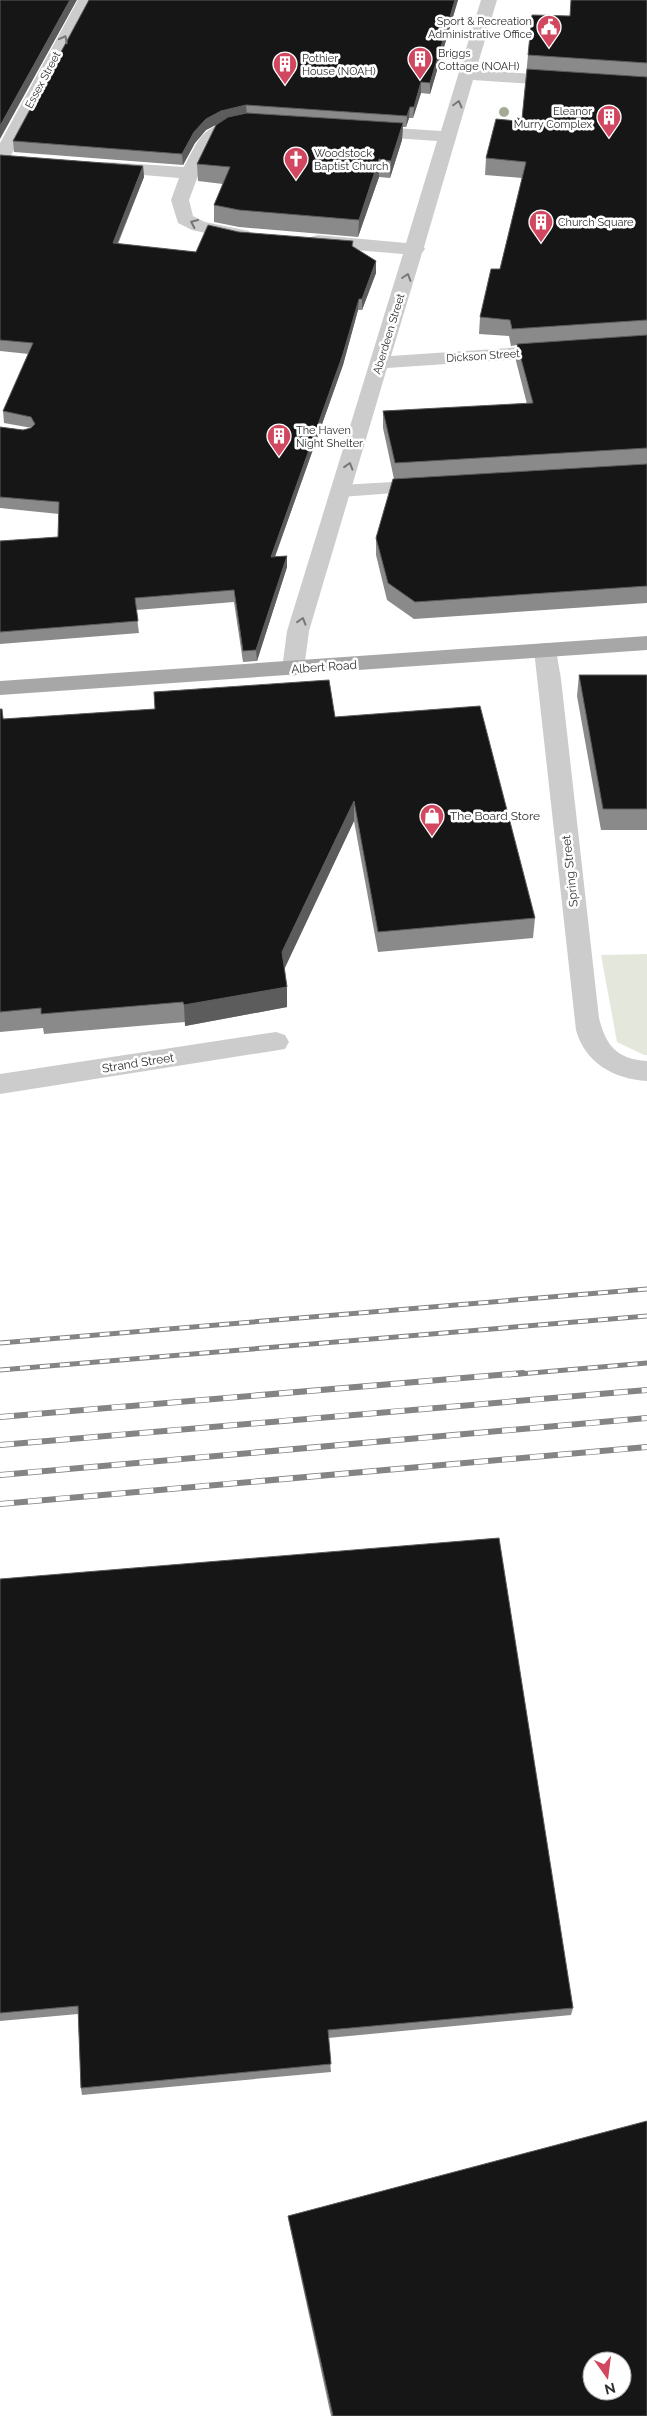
<svg xmlns="http://www.w3.org/2000/svg" width="647" height="2416" font-family="Raleway,sans-serif">
<style>
.green{fill:#e4e8dc}
.lines{fill:none;stroke-linecap:round;stroke-linejoin:round}
.lane{fill:#ccc;fill-rule:evenodd}
.street{fill:#ccc;fill-rule:evenodd}
.primary{fill:#a7a7a7;fill-rule:evenodd}
.rail-far1-casing{stroke:#848484;stroke-width:5}
.rail-casing{stroke:#848484;stroke-width:6}
.rail-far1{stroke:#fff;stroke-width:3;stroke-dasharray:10;stroke-linecap:butt}
.rail{stroke:#fff;stroke-width:4.5;stroke-dasharray:14;stroke-linecap:butt}
.tree{fill:#a3ab97}
.wall{fill:#8a8a8a}
.shaded-wall{fill:#5c5c5c}
.building{fill:#161616;stroke:#5c5c5c;fill-rule:evenodd}
.oneway{stroke:#767676}
.labels{text-anchor:middle;dominant-baseline:central;stroke-width:5;stroke-linejoin:round;paint-order:stroke}
.far-poi-label{font-size:11px;fill:#2f2f2f;stroke:#fff;text-anchor:start}
.far-street-label{font-size:11px;fill:#2f2f2f;stroke:#fff}
.street-label{font-size:12px;fill:#2f2f2f;stroke:#fff}
.poi-label{font-size:12px;fill:#2f2f2f;stroke:#fff;text-anchor:start}
</style>
<rect width="100%" height="100%" fill="#fff"/>
<path class="green" d="M647 954V1055H644L617 1042 601 955Z"/>
<g class="lines">
<path class="lane" d="M428 480 435 482 438 486 435 490 341 497 334 495 331 491 334 487 341 485Z
M545 643 553 645 556 650 561 679 599 1018C606 1046 617 1059 647 1061V1081C614 1079 585 1063 576 1030L534 650 537 645Z"/>
<path class="street" d="M78 0H94L9 159 6 163 0 164V143Z
M481 0H497L476 70 563 76 569 77 572 81 569 85 563 86 473 80 424 247 425 249 422 253 391 356 553 345 560 347 563 351 560 355 553 357 387 368 309 631 304 669 301 674 293 676 285 674 282 669 287 631 403 254 318 247 311 245 309 241 311 237 318 235 406 243 437 141 364 136 358 135 355 131 358 127 364 126 441 131Z
M244 119 250 120 253 124 250 128 227 132 215 141 199 173 189 200 193 216 205 222 249 231 251 235 249 239 242 241 192 230 178 223 171 200 179 178 107 172 101 171 98 167 101 163 107 162 184 167C202 132 203 126 244 119Z
M276 1032 285 1035 289 1042 285 1049 0 1094V1074Z"/>
<path class="primary" d="M647 636V650L0 695V681Z"/>
<defs>
<path id="rail-far1" d="M0 1343 647 1289
M0 1370 647 1316
M508 1375 647 1363"/>
<path id="rail" d="M0 1417 523 1373
M0 1445 647 1390
M0 1475 647 1418
M0 1504 647 1447"/>
</defs>
<use href="#rail-far1" class="rail-far1-casing"/>
<use href="#rail" class="rail-casing"/>
<use href="#rail-far1" class="rail-far1"/>
<use href="#rail" class="rail"/>
</g>
<circle class="tree" cx="504" cy="112" r="5"/>
<path class="wall" d="M89 0H458L430 94 421 93 413 118H409L406 127H403L402 140 390 178 379 177 358 237 239 227 214 222V205L223 184 198 181 197 164 217 124 206 130 195 143 183 165 14 152 13 141Z
M647 0V603L414 619 387 600 376 555V538L394 479 383 428V411L527 404 516 361 517 345 511 346 509 336 479 334 480 317 500 269 522 178 485 175 486 158 517 121 522 119 528 55Z
M0 155 143 166 144 177 118 244 196 252 239 232 353 247 376 261V273L362 310H358L343 365 275 556H287V567L257 661 243 662 234 602 136 610 139 633 0 644V541L58 537 59 514 0 508V427L23 430 32 428 4 423 3 411 29 354 0 351Z
M579 675H647V830H601L577 696Z
M154 692 335 717 535 918 533 938 378 952 354 821 284 968 287 1007 185 1026V1022L44 1034 43 1028 0 1032V709L4 719 155 709Z
M0 1579 573 2008 571 2015 328 2038 331 2072 82 2095 81 2088 78 2014 0 2021Z
M288 2216 647 2416H331L289 2223Z"/>
<path class="shaded-wall" d="M70 0H77L0 139V126Z
M455 0H458L430 94V83Z
M421 82V93L413 118 414 107Z
M246 105 247 116 222 122 206 130 195 143 183 165 182 154 194 132 206 119 221 111Z
M410 107 409 118 406 127 407 116Z
M403 123 402 140 390 178 391 161Z
M379 159V177L358 237 359 220Z
M143 166 144 177 113 254V243Z
M376 261V273L362 310V299Z
M359 299 358 310 343 365 271 568V557Z
M287 556V567L257 661 256 650Z
M354 801V821L283 972 282 952Z
M287 987V1007L185 1026 184 1005Z"/>
<path class="building" d="M0 0H70L0 126Z
M89 0H455L430 83 421 82 414 107H410L407 116 246 105 221 111 206 119 194 132 182 154 13 141Z
M571 0H647V63L528 55 532 15 570 16Z
M527 69 647 77V320L512 329 510 320 480 317 491 269H500L526 162 486 158 496 119 517 121V118L522 119Z
M247 113 403 123 391 161 379 159 359 220 239 210 214 205 230 167 197 164 216 125 228 117Z
M0 155 143 166 113 243 196 252 208 225 239 232 353 241 352 246 376 261 362 299H359L343 354 271 557 287 556 256 650 243 651 234 590 135 598 138 621 0 632V541L58 537 59 502 0 497V427L23 430 31 428 35 424 31 417 3 411 33 343 0 340Z
M647 335V448L395 463 383 411 533 403 517 344Z
M647 464V586L415 602 388 583 376 538 393 479Z
M579 675H647V809H603Z
M329 680 335 717 480 706 535 918 378 932 354 801 282 952 287 987 184 1005 183 1002 41 1014V1008L0 1012V709H2L3 719 155 709 154 692Z
M499 1538 573 2008 328 2030 331 2064 81 2088 78 2006 0 2013V1579Z
M647 2121V2416H333L288 2216ZM592 2361H622V2391H592Z"/>
<defs><path id="oneway-chevron" d="M-2-3.5L2.5 0L-2 3.5" fill="none" stroke-width="1.6" stroke-linecap="round" stroke-linejoin="round" transform="scale(1.25)"/></defs>
<g class="oneway">
<use href="#oneway-chevron" transform="translate(64 39) rotate(-62)"/>
<use href="#oneway-chevron" transform="translate(458 104) rotate(-75)"/>
<use href="#oneway-chevron" transform="translate(194 223) rotate(-155)"/>
<use href="#oneway-chevron" transform="translate(407 277) rotate(-72)"/>
<use href="#oneway-chevron" transform="translate(349 466) rotate(-73)"/>
<use href="#oneway-chevron" transform="translate(302 621) rotate(-73)"/>
</g>
<defs>
<symbol id="civic-pin" viewBox="-11 -11 22 30"><path d="M0 17L-7.5 6A9.5 9.5 0 1 1 7.5 6Z" fill="#d1475f" stroke="#fff"/><path d="M-.6-6.5H3V-4.5H.6V-3L4-1V1h2V6H-6V1h2V-1L-.6-3ZM-1.2 2.5V6h2.4V2.5Z" fill="#fff"/></symbol>
<symbol id="building-pin" viewBox="-11 -11 22 30"><path d="M0 17L-7.5 6A9.5 9.5 0 1 1 7.5 6Z" fill="#d1475f" stroke="#fff"/><path d="M-4-6H4V6H1V3H-1V6H-4ZM-2.5-4.3h1.7v1.8h-1.7ZM.8-4.3h1.7v1.8H.8ZM-2.5-1h1.7V.8h-1.7ZM.8-1h1.7V.8H.8Z" fill="#fff"/></symbol>
<symbol id="church-pin" viewBox="-11 -11 22 30"><path d="M0 17L-7.5 6A9.5 9.5 0 1 1 7.5 6Z" fill="#d1475f" stroke="#fff"/><path d="M-1.2-6h2.4v3.5h3.3v2.4h-3.3V6h-2.4V-.1h-3.3v-2.4h3.3Z" fill="#fff"/></symbol>
<symbol id="shop-pin" viewBox="-11 -11 22 30"><path d="M0 17L-7.5 6A9.5 9.5 0 1 1 7.5 6Z" fill="#d1475f" stroke="#fff"/><path d="M-5-2.5h2.3a2.7 3.5 0 0 1 5.4 0H5L5.5 6h-11ZM-1.5-2.5h3a1.5 2.3 0 0 0-3 0Z" fill="#fff"/></symbol>
</defs>
<g fill-rule="evenodd">
<use href="#civic-pin" x="535" y="13" width="28" height="38"/>
<use href="#building-pin" x="406" y="45" width="28" height="38"/>
<use href="#building-pin" x="271" y="50" width="28" height="38"/>
<use href="#building-pin" x="595" y="103" width="28" height="38"/>
<use href="#church-pin" x="282" y="145" width="28" height="38"/>
<use href="#building-pin" x="527" y="208" width="28" height="38"/>
<use href="#building-pin" x="265" y="422" width="28" height="38"/>
<use href="#shop-pin" x="418" y="802" width="28" height="38"/>
</g>
<g class="labels">
<g class="far-poi-label">
<text x="532" y="21" text-anchor="end">Sport &amp; Recreation<tspan x="532" dy="13">Administrative Office</tspan></text>
<text x="438" y="53">Briggs<tspan x="438" dy="13">Cottage (NOAH)</tspan></text>
<text x="302" y="58">Pothier<tspan x="302" dy="13">House (NOAH)</tspan></text>
<text x="592" y="111" text-anchor="end">Eleanor<tspan x="592" dy="13">Murry Complex</tspan></text>
<text x="314" y="153">Woodstock<tspan x="314" dy="13">Baptist Church</tspan></text>
<text x="558" y="222">Church Square</text>
<text x="296" y="430">The Haven<tspan x="296" dy="13">Night Shelter</tspan></text>
</g>
<g class="far-street-label">
<text transform="translate(43 80) rotate(-62)">Essex Street</text>
<text transform="translate(389 334) rotate(-73)">Aberdeen Street</text>
<text transform="translate(483 356) rotate(-4)">Dickson Street</text>
</g>
<g class="street-label">
<text transform="translate(324 667) rotate(-4)">Albert Road</text>
<text transform="translate(570 871) rotate(-96)">Spring Street</text>
<text transform="translate(138 1063) rotate(-9)">Strand Street</text>
</g>
<g class="poi-label">
<text x="450" y="816">The Board Store</text>
</g>
</g>
<g transform="translate(607 2376) rotate(166)"><circle r="24" fill="#ffffff" stroke="#acacac"/>
<path d="M0-4L9 19L0 12L-9 19Z" fill="#d1475f"/>
<text y="-8" font-size="14" font-weight="bold" text-anchor="middle" fill="#2f2f2f">N</text>
</g>
</svg>
